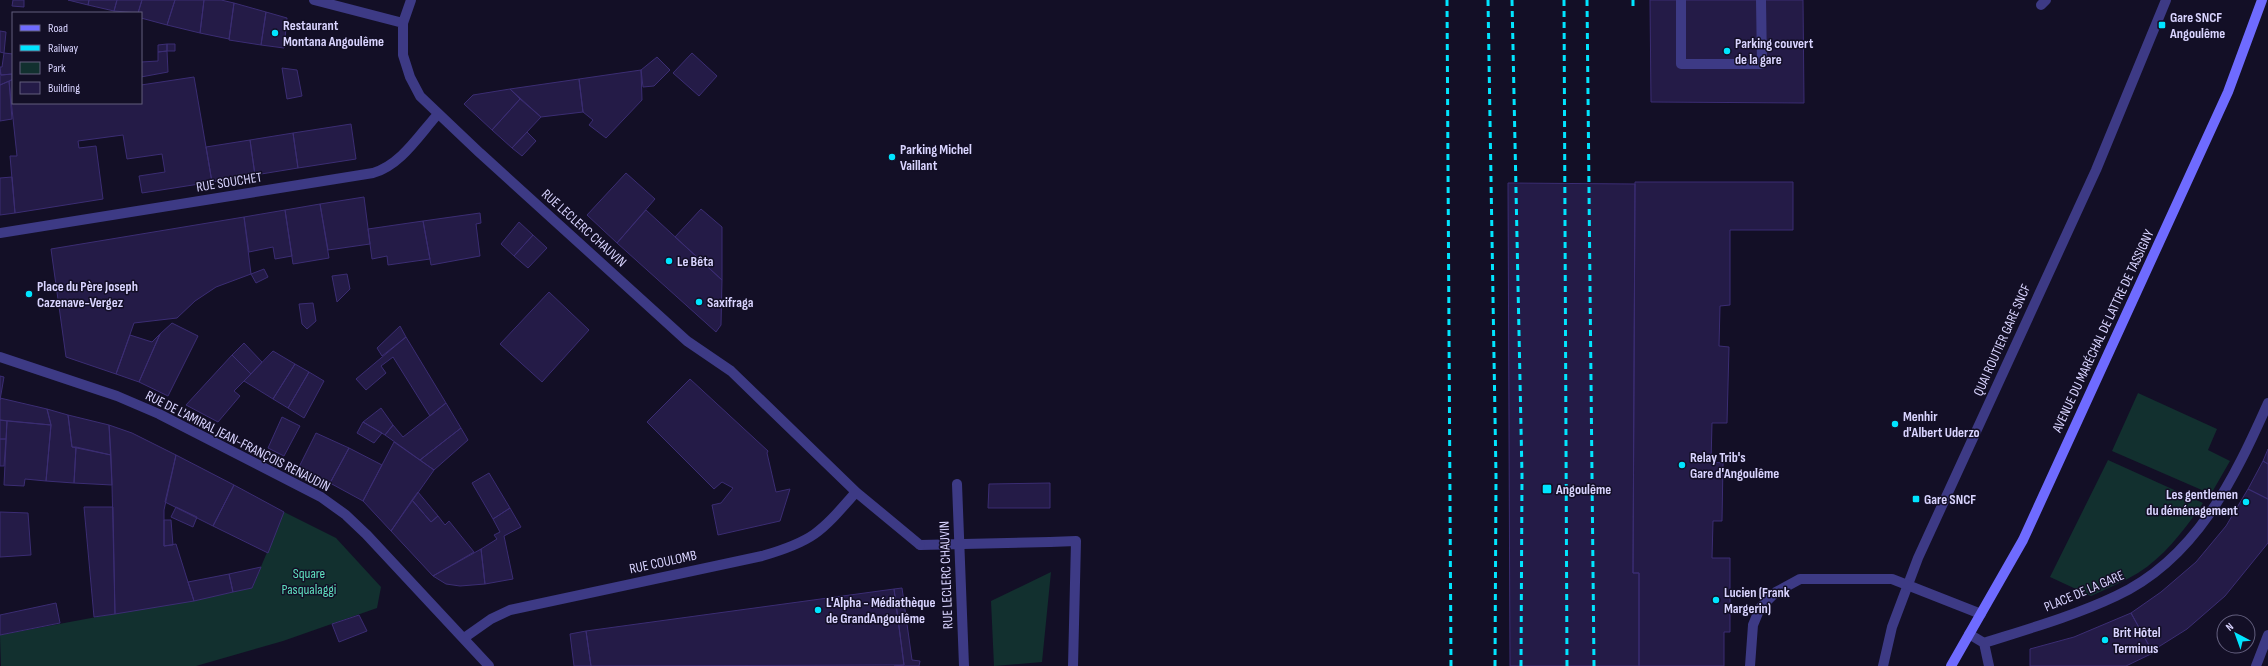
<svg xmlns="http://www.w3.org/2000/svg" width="2268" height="666" font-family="'Sofia Sans Condensed',sans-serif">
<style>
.green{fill:#12302f}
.building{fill:#241b47;stroke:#3b2d73}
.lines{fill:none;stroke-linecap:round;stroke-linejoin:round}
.service{stroke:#3d3a85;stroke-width:10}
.pedestrian{stroke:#3d3a85;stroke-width:10}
.minor{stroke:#3d3a85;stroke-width:10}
.secondary{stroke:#6f6bff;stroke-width:10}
.rail{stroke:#00e5ff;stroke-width:3;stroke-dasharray:6 5;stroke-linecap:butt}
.poi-dot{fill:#00e5ff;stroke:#130f26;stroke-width:1.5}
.labels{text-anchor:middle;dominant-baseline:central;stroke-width:3;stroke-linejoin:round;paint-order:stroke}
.poi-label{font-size:14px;font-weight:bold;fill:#d9d4ff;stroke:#130f26;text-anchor:start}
.street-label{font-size:14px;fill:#d9d4ff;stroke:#130f26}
.park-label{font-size:14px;fill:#5fe0c0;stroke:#130f26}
</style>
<rect width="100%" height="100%" fill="#130f26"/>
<path class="green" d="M2138 393 2217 429 2208 450 2230 461 2211 494 2112 451Z
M2108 460 2203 503C2185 529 2165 556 2138 573 2123 582 2106 589 2091 596L2050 577Z
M284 512 336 538 381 587 377 608 283 641 196 666H1L0 635 252 588Z
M1051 572 1042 662 994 666 991 601Z"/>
<path class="building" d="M13 0H24V7L12 6Z
M68 0H89L88 5Z
M89 0H117L114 11 88 5Z
M117 0H142L138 13 114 11Z
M142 0H175L167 25 141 18V13H138Z
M175 0H204L200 33 167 25Z
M204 0H221L234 3 229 39 200 33Z
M1650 0H1803L1804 103 1651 102Z
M234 3 266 12 261 45 229 40Z
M266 12 287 18 284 48 261 45Z
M0 31 6 32 4 53 0 52Z
M167 44V51L158 52V45Z
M167 44H175V51H167Z
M167 51 168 72 141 77V62L158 61V52Z
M4 53 13 54V74L1 75 0 67H2Z
M692 53 717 76 699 96 673 73Z
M657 57 670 70 654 86 643 87 641 70Z
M282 68 297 70 302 96 287 99Z
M641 70 642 100 606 138 589 125 593 120 583 112 579 79Z
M0 72 1 75 12 74V80L0 85Z
M194 77 212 182 142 193 139 176 165 172 162 154 127 159 123 135 78 141 79 148 96 146 103 199 15 213 10 156H17L9 81 13 79V103H141V85Z
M579 79 583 112 541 117 510 89Z
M9 81 12 119 0 121V85Z
M510 89 520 99 492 130 464 104 473 95Z
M520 99 541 117 512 148 492 130Z
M351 124 356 159 298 168 293 133Z
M527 132 536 141 522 156 512 148Z
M293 133 298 168 255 175 250 140Z
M250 140 255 175 212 182 206 147Z
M626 173 655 199 617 243 587 215Z
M12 177 15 213 0 215V178Z
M1635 182H1793V230H1730V305L1720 306 1719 346 1729 347 1727 423H1712L1711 462 1723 463 1722 521H1713L1712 558H1730V632H1724V666H1639V573H1633Z
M1508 183 1635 184 1633 573H1639V666H1510Z
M364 197 370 244 328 250 320 204Z
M320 204 329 258 293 264 285 210Z
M701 209 722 227V280L675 237Z
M285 210 292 256 275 259 273 247 249 252 244 217Z
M646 210 722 280 721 325 716 332 617 243Z
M480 213 481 223 476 224 480 256 431 265 423 221Z
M244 217 251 274 216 287 195 301 177 318 134 323 116 374 66 357 51 249Z
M423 221 430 259 388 265 387 256 372 259 368 229Z
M519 222 533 235 514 256 501 244Z
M533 235 547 248 528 268 514 256Z
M264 269 268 277 256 283 251 274Z
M347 274 350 289 337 302 332 276Z
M549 292 589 330 542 382 500 344Z
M313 303 316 321 307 329 302 324 299 304Z
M172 323 198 336 168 396 139 382 160 334Z
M400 326 406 337 382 356 377 348Z
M160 334 139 382 116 374 130 335 152 342Z
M406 337 446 403 430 416 393 357 381 366 386 373 366 390 356 379Z
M244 343 262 362 251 374 232 355Z
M273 351 295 364 273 399 244 381Z
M232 355 251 374 234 391 240 396 218 422 186 405Z
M295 364 309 372 288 408 273 399Z
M309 372 324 381 304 418 288 408Z
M0 376 4 377 0 400Z
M690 379 768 451 767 453 776 492 790 489 780 521 718 535 712 505 721 503 733 488 722 482 714 489 647 422Z
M0 398 47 409 51 425 0 420Z
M446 403 461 428 420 460 385 435 393 425 403 437Z
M381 408 393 425 385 435 363 422Z
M47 409 68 415 72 447H76L74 483 46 481 51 425Z
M68 415 109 425 111 455 72 447Z
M282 417 300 426 284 456 268 448Z
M0 420 7 421 6 439H0Z
M7 421 51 425 46 481 25 479 24 486 4 485Z
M363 422 382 433 374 443 357 433Z
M109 425 132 433 176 455 164 510V546L176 544 194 601 115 614 112 485Z
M461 428 468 440 434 470 420 460Z
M316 433 349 448 330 483 299 467Z
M0 439H6L4 466H0Z
M394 442 434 470 391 531 363 501Z
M76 447 111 455 112 485 74 483Z
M349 448 382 465 363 501 330 483Z
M2268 449V464L2263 461Z
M176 455 234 485 213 526 165 502Z
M2263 461 2268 464V499L2248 489Z
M489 473 510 508 493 519 472 483Z
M1050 483V508H988L989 484Z
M234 485 284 512 268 553 213 526Z
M2248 489 2268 499V543L2225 596 2187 629 2152 651 2131 613 2161 592 2196 562 2226 526Z
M418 492 438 516 431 522 412 500Z
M412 500 431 522 438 516 445 525 449 521 474 552 433 576 391 531Z
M84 507H113L115 614 94 617Z
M176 507 197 517 193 527 171 517Z
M510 508 521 527 504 536 513 579 485 584 481 549 497 539 494 535 500 532 493 519Z
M0 512 28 513 31 555 0 557Z
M164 520H171L173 545 164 546Z
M481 549 485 584 460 586 446 584 433 576Z
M261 567 252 588 233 592 229 574Z
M229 574 233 592 194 601 188 582Z
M902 588 912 660 920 661 919 666H894L904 665 894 589Z
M894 589 904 665 591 666 586 631Z
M56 603 60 623 0 635V615Z
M2131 613 2153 653 2126 666H2030V649L2074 637Z
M359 615 367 631 339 642 332 624Z
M586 631 591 666H574L570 634Z"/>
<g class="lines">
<path class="service" d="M1681 0V64H1762L1761 0
M2041 5 2046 0
M1050 542 1076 541 1073 666
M1883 666 1892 627 1918 558 2096 170 2166 0
M2256 666 2268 635"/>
<path class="pedestrian" d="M957 484 964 666
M920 545 1050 542"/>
<path class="minor" d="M314 0 403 23
M411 0 403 23V55L410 77 420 96 480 153 687 341 731 371 856 492 920 545
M0 233 373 173C401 165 419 135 438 114
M0 357 117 396 159 414 321 497 346 515 366 534 489 666
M1969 634 1984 643 1989 666
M464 638 491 619 510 610 762 556C814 541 821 532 856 492
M1984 643C2028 629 2074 616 2116 596 2196 559 2234 479 2268 403
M1750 666 1753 625 1760 608 1776 592 1800 579H1892L1981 614"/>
<path class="secondary" d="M1951 666 2023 540 2228 92 2262 0"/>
<path class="rail" d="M1447 0 1451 666
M1488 0 1496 476 1495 666
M1512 0 1522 475 1521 666
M1564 0 1567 666
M1587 0 1594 666
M1633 0V10"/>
</g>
<g class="poi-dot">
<rect x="2158" y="21" width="8" height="8" rx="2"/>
<circle cx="275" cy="33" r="4"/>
<circle cx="1727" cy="51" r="4"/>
<circle cx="892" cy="157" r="4"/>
<circle cx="669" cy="261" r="4"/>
<circle cx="29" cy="294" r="4"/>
<circle cx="699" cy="302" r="4"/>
<circle cx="1895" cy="424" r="4"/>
<circle cx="1682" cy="465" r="4"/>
<rect x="1542" y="484" width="10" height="10" rx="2"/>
<rect x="1912" y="495" width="8" height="8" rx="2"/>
<circle cx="2246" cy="502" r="4"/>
<circle cx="1716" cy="600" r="4"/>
<circle cx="818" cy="610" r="4"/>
<circle cx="2105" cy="640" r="4"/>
</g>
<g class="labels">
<g class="poi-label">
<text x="2170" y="17">Gare SNCF<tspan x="2170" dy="16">Angoulême</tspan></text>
<text x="283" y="25">Restaurant<tspan x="283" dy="16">Montana Angoulême</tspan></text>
<text x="1735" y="43">Parking couvert<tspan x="1735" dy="16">de la gare</tspan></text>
<text x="900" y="149">Parking Michel<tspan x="900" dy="16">Vaillant</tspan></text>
<text x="677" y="261">Le Bêta</text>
<text x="37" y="286">Place du Père Joseph<tspan x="37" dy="16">Cazenave-Vergez</tspan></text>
<text x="707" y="302">Saxifraga</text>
<text x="1903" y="416">Menhir<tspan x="1903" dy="16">d'Albert Uderzo</tspan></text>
<text x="1690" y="457">Relay Trib's<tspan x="1690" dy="16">Gare d'Angoulême</tspan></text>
<text x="1556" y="489">Angoulême</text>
<text x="2238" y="494" text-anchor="end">Les gentlemen<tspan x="2238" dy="16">du déménagement</tspan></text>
<text x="1924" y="499">Gare SNCF</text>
<text x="1724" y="592">Lucien (Frank<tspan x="1724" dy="16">Margerin)</tspan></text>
<text x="826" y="602">L'Alpha - Médiathèque<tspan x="826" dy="16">de GrandAngoulême</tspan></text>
<text x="2113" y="632">Brit Hôtel<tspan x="2113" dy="16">Terminus</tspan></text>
</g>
<g class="street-label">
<text transform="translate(229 182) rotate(-9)">RUE SOUCHET</text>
<text transform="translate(584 228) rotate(42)">RUE LECLERC CHAUVIN</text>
<text transform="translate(2103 331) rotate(-65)">AVENUE DU MARÉCHAL DE LATTRE DE TASSIGNY</text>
<text transform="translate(2002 340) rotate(-66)">QUAI ROUTIER GARE SNCF</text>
<text transform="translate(238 441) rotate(27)">RUE DE L'AMIRAL JEAN-FRANÇOIS RENAUDIN</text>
<text transform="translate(663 562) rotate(-12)">RUE COULOMB</text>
<text transform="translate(946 575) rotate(-92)">RUE LECLERC CHAUVIN</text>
<text transform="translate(2084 591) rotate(-23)">PLACE DE LA GARE</text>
</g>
<g class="park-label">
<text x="309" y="573">Square<tspan x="309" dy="16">Pasqualaggi</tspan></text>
</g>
</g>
<rect x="12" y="12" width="130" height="92" fill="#130f26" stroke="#625e7d"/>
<rect x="20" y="25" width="20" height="6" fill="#6f6bff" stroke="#625e7d"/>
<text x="48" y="32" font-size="12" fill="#d9d4ff">Road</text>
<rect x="20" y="45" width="20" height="6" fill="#00e5ff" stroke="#625e7d"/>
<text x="48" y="52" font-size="12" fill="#d9d4ff">Railway</text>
<rect x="20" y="62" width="20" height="12" fill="#12302f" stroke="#625e7d"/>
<text x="48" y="72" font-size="12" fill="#d9d4ff">Park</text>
<rect x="20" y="82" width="20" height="12" fill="#241b47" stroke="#625e7d"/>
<text x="48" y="92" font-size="12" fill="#d9d4ff">Building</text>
<g transform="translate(2236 634) rotate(319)"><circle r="19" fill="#130f26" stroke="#625e7d"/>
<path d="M0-3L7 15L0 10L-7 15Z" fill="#00e5ff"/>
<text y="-6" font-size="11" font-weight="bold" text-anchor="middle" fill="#d9d4ff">N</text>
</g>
</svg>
